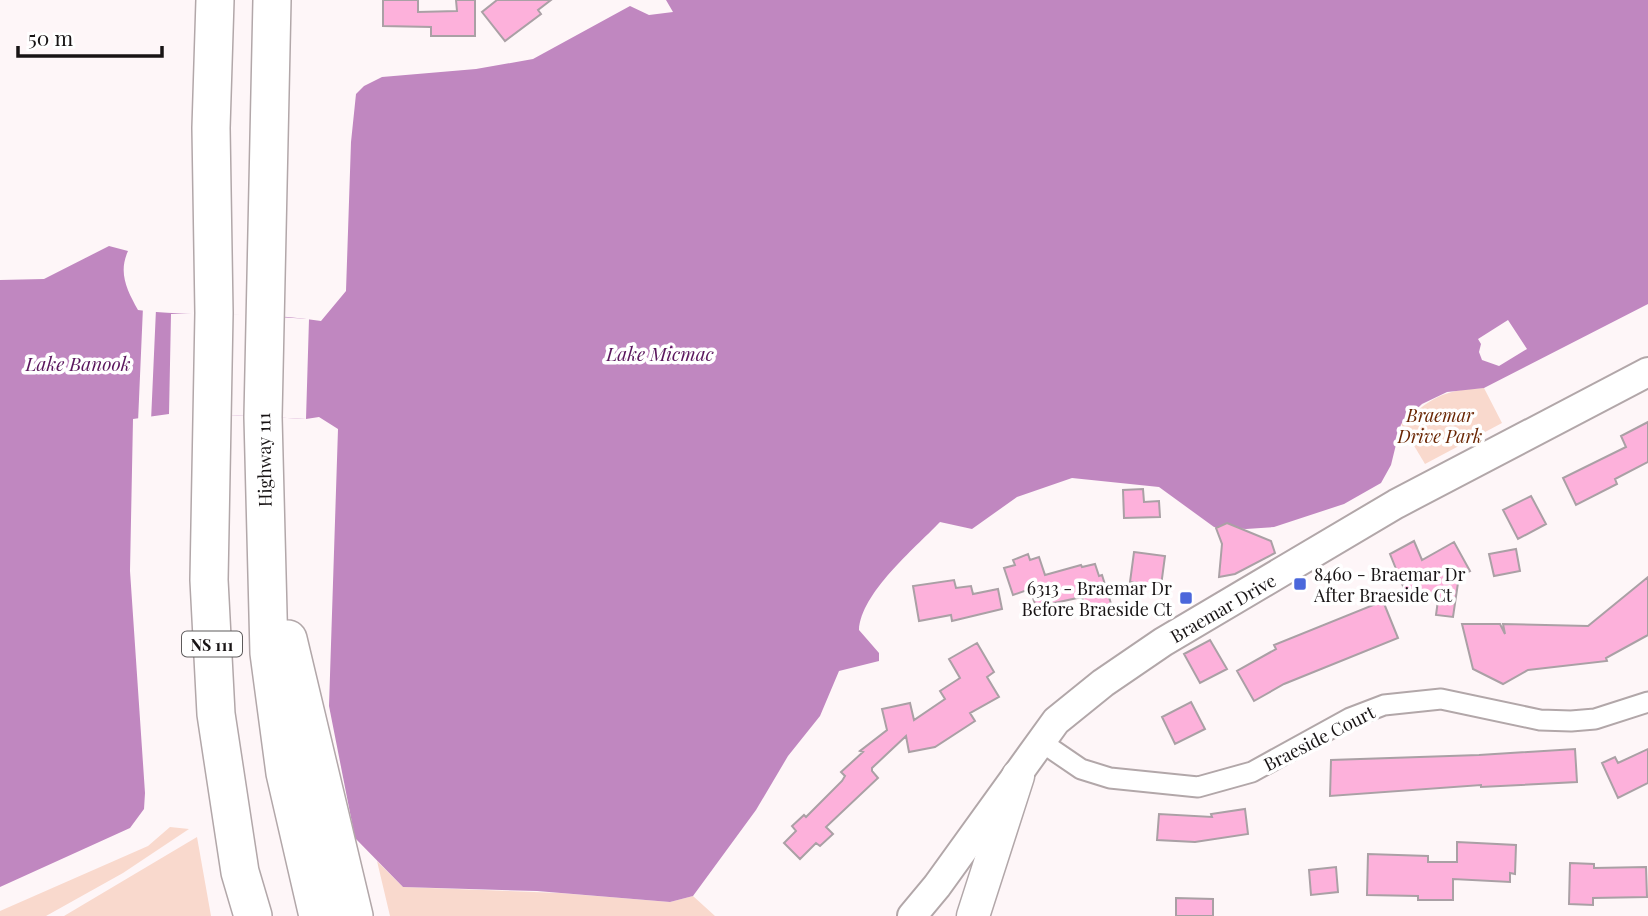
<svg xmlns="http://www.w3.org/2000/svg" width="1648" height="916" font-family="'Playfair Display',serif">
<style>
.green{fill:#f9d9cd}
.water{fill:#c087c0}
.pier{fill:#fef6f8}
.building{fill:#fdb1db;stroke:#aaa0a5;stroke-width:2}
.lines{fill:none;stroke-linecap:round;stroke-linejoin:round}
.street-casing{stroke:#b2a7a9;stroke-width:23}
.secondary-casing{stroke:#b2a7a9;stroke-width:32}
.primary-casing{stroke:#b2a7a9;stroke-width:35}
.highway-casing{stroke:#b2a7a9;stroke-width:40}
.street{stroke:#fff;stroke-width:19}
.secondary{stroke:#fff;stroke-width:28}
.primary{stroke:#fff;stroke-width:32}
.highway{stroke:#fff;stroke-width:37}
.poi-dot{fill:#4b67db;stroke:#fff;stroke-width:2.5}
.labels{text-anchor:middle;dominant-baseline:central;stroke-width:7;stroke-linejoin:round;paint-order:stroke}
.shield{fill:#fff;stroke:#5d5a5b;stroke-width:2}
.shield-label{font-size:16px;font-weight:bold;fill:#181415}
.park-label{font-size:18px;font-style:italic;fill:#6a2604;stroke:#fff}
.street-label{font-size:18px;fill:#181415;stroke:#fff}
.poi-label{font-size:18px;fill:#181415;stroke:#fff;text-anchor:start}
.water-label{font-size:19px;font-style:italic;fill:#5a165d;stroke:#fff}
</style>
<rect width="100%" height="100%" fill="#fef6f8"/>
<path class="green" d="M1484 388 1502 423 1425 464 1401 424C1432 398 1441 390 1484 388Z
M170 827 189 829 123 873 46 916H0V911L148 846Z
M197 837 211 916H64Z
M377 861 403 887 560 893 670 902 693 896 715 916H390Z"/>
<path class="water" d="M666 0H1648V304L1484 388 1447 392 1422 404 1401 424 1391 465 1381 483 1344 504 1274 527 1246 529 1214 527 1159 487 1072 478 1017 497 972 529 940 522C914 549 861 593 859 630L879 653V661L839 671 820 716 788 756 756 810 693 896 670 902 537 891 403 887 355 838 329 706 338 429 319 417 306 419 210 414H169L133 419 130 571 145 793 144 809 130 828 0 887V280L44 279 109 246 128 251C118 273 127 290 138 310 198 318 261 311 321 321L346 291 351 142 356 94 364 86 382 77 476 69 533 59 630 6 649 15 673 12Z"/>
<path class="pier" d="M143 307 156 309 151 421 138 422Z
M214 313 309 319 306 419 210 414H169L171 314Z
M1508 320 1527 349 1499 366 1482 360 1479 352 1481 344 1478 339Z"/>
<path class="building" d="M383 0H418V12L457 11 456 0H475V36H431V27L383 26Z
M497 0H551L538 10 541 14 505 41 482 12Z
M1648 422V462L1615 479 1617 484 1576 505 1563 478 1626 447 1621 436Z
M1143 489 1144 502 1159 501 1160 517 1124 518 1123 490Z
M1531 496 1546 524 1518 539 1503 510Z
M1227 523 1271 541 1275 553 1235 574 1219 577 1222 544 1216 528Z
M1414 541 1422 560 1454 542 1470 571 1459 576 1453 617 1436 615 1439 593 1409 601 1390 554Z
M1516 549 1520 571 1494 576 1489 554Z
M1134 552 1165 556 1161 586 1130 582Z
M1028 554 1030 560 1039 557 1045 575 1081 565 1082 567 1095 564 1099 576 1102 575 1113 610 1088 617 1082 597 1036 607 1030 589 1013 595 1004 568 1015 565 1013 560Z
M1648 577V635L1606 658 1607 661 1528 670 1503 684 1473 669 1462 624H1500L1505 634 1503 624 1588 626Z
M954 580 956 588 971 586 973 594 998 589 1002 609 952 621 951 615 919 621 913 586Z
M1383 601 1398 638 1284 684 1254 701 1237 671 1276 649 1274 645Z
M1210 640 1227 669 1200 683 1184 654Z
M977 643 994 672 987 677 999 697 970 713 975 721 935 747 909 752 906 736 872 768V771L878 778 826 827 833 834 820 846 816 843 800 859 784 843 796 831 792 826 804 815 806 817 842 781 845 776 841 772 863 752 860 751 887 730 882 709 910 703 914 720 945 699 940 691 960 678 949 659Z
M1191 702 1205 729 1175 744 1162 717Z
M1575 749 1577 782 1481 787V785L1330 796 1331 760 1479 755Z
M1648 749V783L1618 798 1602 763 1615 757 1618 763Z
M1245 809 1248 834 1195 842 1157 840 1159 814 1212 817 1211 814Z
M1457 842 1516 845 1515 874 1510 873V882L1453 879V900H1418V896L1367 895 1368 854 1428 856V862H1457Z
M1570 863 1594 864V868L1646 867 1647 897 1593 898V905L1569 904Z
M1336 867 1338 892 1311 895 1309 870Z
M1176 898 1213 899V916H1176Z"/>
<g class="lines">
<defs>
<path id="street" d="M1040 741 1081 769 1110 778 1198 787 1252 772 1350 718 1384 705 1441 699 1540 720 1571 721 1595 719 1648 702"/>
<path id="secondary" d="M912 916 937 886 1056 721 1103 683 1163 642 1396 504 1648 372"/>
<path id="primary" d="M973 916 1018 776"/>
<path id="highway" d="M215 0 211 128 214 313 209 580 216 714 240 872 253 916
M272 0 263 417 269 653 285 773 318 916
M288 639 354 916"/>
</defs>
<use href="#street" class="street-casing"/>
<use href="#secondary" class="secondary-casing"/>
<use href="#primary" class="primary-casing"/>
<use href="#highway" class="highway-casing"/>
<use href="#street" class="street"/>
<use href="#secondary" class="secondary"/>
<use href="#primary" class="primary"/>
<use href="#highway" class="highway"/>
</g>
<g class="poi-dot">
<rect x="1293" y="577" width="14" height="14" rx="3.5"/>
<rect x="1179" y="591" width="14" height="14" rx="3.5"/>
</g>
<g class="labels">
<rect class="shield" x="182" y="631.5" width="60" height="25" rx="5"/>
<g class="shield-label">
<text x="212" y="644">NS 111</text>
</g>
<g class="park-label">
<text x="1440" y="415">Braemar<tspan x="1440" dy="21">Drive Park</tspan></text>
</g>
<g class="street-label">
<text transform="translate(264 460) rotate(-91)">Highway 111</text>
<text transform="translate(1223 608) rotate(-30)">Braemar Drive</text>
<text transform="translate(1319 738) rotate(-27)">Braeside Court</text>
</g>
<g class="poi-label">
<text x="1314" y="574">8460 - Braemar Dr<tspan x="1314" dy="21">After Braeside Ct</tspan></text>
<text x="1172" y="588" text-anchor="end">6313 - Braemar Dr<tspan x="1172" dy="21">Before Braeside Ct</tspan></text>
</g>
<g class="water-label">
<text x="660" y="353">Lake Micmac</text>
<text x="78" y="363">Lake Banook</text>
</g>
</g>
<path d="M18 46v10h144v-10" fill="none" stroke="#181415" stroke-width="3.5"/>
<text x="28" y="46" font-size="21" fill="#181415" stroke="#ffffff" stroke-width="5" paint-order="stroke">50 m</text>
</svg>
